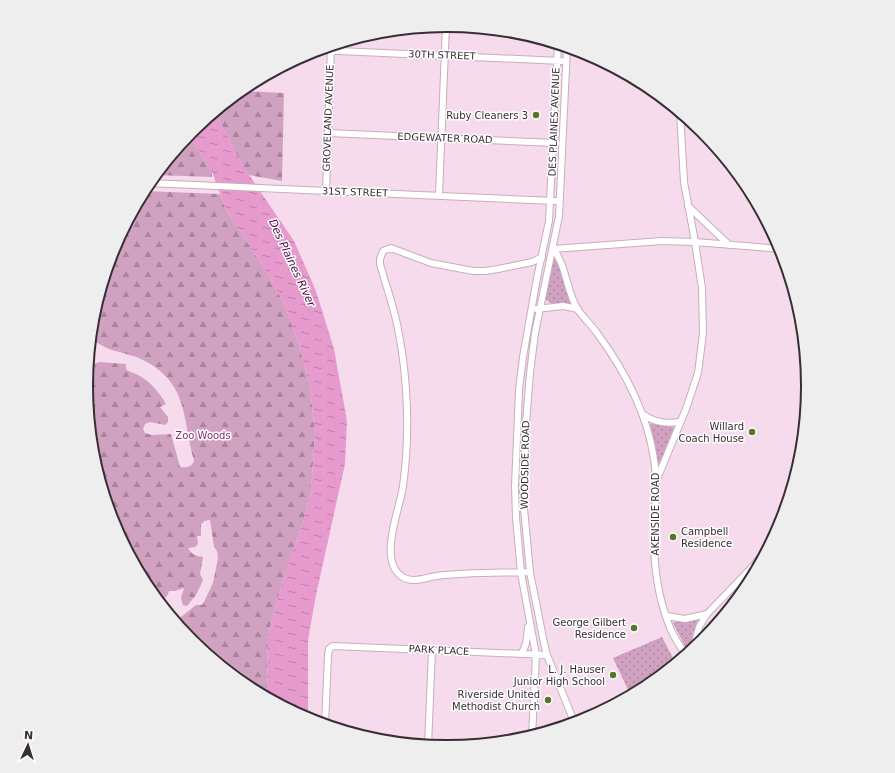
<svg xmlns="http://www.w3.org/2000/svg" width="895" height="773" font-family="'DejaVu Sans',sans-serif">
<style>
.green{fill:url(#green-dots)}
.forest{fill:url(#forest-firs)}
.water{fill:url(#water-ripples)}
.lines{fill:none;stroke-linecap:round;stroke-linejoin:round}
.minor-casing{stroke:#c7aebe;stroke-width:8}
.minor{stroke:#fff;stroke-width:6}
.poi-dot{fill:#57762c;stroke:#fff;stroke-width:1.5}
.labels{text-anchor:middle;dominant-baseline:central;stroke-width:3;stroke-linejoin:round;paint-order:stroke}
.street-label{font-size:10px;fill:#382e34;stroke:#fff}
.poi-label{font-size:10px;fill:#382e34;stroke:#fff;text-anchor:end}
.park-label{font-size:10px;fill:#852d6f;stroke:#fff}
.water-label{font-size:11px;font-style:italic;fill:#500c41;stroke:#fff}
.rim{fill:none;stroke:#382e34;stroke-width:2}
</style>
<defs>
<pattern id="green-dots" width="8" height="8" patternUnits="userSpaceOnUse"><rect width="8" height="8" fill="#d0a1c0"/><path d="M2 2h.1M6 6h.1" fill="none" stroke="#aa849d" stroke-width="1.8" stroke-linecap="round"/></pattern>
<pattern id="forest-firs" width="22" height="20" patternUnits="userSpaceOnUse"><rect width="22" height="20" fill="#d0a1c0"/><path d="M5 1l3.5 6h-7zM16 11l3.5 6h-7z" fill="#aa849d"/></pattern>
<pattern id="water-ripples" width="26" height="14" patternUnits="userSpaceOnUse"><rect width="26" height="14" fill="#e69ace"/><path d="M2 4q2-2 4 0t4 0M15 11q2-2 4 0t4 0" fill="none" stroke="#bb7ea8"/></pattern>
</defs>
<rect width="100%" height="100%" fill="#f6dbec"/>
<path class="green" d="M556 258 558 261 571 302 570 304 551 303 546 300V296L553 259Z
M652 423 660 425 672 426 674 428 659 465 658 464 650 425Z
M698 620 693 633 690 652H688L673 623 674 622H687Z
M662 637 676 664 648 687 631 696 613 658Z"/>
<path class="forest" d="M241 91 284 93 282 181 249 175 241 163 215 112Z
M189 135 212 172V177L156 175Z
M144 191 220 194 226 210 263 266 284 303 299 345 310 386 315 435 311 491 304 519 282 583 268 635 267 698C233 680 201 653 176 623V621L196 605H201L203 604 213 583 218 558 217 551 214 547 210 520 204 521 201 524V536H197L198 544 195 547 188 548C192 555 196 556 203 557L200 574 203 580 196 595 187 606 183 605 181 598 184 588 175 591H169C167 597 166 599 159 600V602L147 587 113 525 93 457 90 423 92 372 94 364 99 362 126 364C126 365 125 368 127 370 129 372 135 373 138 375 151 382 159 392 166 404L160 407 168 417V422L165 425 150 422 145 424 143 429 145 433 152 435 171 434 180 467C186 468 193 467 194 460 182 418 189 382 141 359 132 355 122 353 112 350 106 348 99 344 93 340L96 305 114 248Z"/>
<path class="water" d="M215 112 241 163 294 241 316 291 334 349 347 421 345 464 316 595 308 640V720L267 698 268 635 282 583 304 519 311 491 315 435 310 386 299 345 284 303 263 266 226 210 212 172 189 135Z"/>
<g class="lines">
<defs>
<path id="minor" d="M567 47 559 216 535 333 530 373 526 423 523 498 530 572 544 643 547 655 575 724
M317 50 561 61
M328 133 556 143
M149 183 555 201
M326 191 331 46
M439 195 446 25
M688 206 729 245
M553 249C567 266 566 291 578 310 584 318 591 325 597 333 625 371 647 412 654 459 659 488 653 517 654 547 655 574 660 604 671 630 675 639 681 647 686 656
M553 249 662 241 695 242 782 249
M536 309 563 306 578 309
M644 415C654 422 669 425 681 421
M657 479 686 409 698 373 703 333 702 288 695 242 684 182 680 112
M530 572C499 573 467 572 436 576 424 578 412 584 401 576 378 559 400 509 403 486 410 436 408 378 398 329 394 307 386 286 380 264V259L383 251 391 248 431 263 473 271H485L498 269 532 262 542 257
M667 616 685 619 707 614 755 564 773 540
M693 651 699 627 707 614
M521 654C527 646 527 637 528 627
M325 725 328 655 329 649 333 646 547 655
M532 737 536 655 521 573 516 517 515 486 519 390 523 357 537 278 549 221 558 44
M428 746 432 650"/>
</defs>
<use href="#minor" class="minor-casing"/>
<use href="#minor" class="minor"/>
</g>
<g class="poi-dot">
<circle cx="536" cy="115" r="4"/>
<circle cx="752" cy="432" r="4"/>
<circle cx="673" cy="537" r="4"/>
<circle cx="634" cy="628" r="4"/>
<circle cx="613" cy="675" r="4"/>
<circle cx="548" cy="700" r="4"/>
</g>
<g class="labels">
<g class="street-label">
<text transform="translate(442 55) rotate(2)">30TH STREET</text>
<text transform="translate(328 118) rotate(-88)">GROVELAND AVENUE</text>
<text transform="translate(554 122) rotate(-88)">DES PLAINES AVENUE</text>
<text transform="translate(445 138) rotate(2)">EDGEWATER ROAD</text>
<text transform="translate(355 192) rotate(2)">31ST STREET</text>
<text transform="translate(525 465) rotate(-89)">WOODSIDE ROAD</text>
<text transform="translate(655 514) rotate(-90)">AKENSIDE ROAD</text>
<text transform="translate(439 650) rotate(3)">PARK PLACE</text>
</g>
<g class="poi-label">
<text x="528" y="115">Ruby Cleaners 3</text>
<text x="744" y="426">Willard<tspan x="744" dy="12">Coach House</tspan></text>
<text x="681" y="531" text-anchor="start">Campbell<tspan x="681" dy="12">Residence</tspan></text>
<text x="626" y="622">George Gilbert<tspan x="626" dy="12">Residence</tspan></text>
<text x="605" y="669">L. J. Hauser<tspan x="605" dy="12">Junior High School</tspan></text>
<text x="540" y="694">Riverside United<tspan x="540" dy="12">Methodist Church</tspan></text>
</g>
<g class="park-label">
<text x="203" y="435">Zoo Woods</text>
</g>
<g class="water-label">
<text transform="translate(292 263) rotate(65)">Des Plaines River</text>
</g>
</g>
<path d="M0 0H895V773H0ZM93 386a354 354 0 1 1 708 0a354 354 0 1 1-708 0Z" fill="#efeeef" fill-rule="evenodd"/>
<path class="rim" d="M93 386a354 354 0 1 1 708 0a354 354 0 1 1-708 0Z"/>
<g transform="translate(28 745) rotate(4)" stroke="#ffffff" stroke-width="3" paint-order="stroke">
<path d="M0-3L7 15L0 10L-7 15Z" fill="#382e34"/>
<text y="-6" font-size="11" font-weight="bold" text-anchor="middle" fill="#382e34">N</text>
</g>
</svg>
